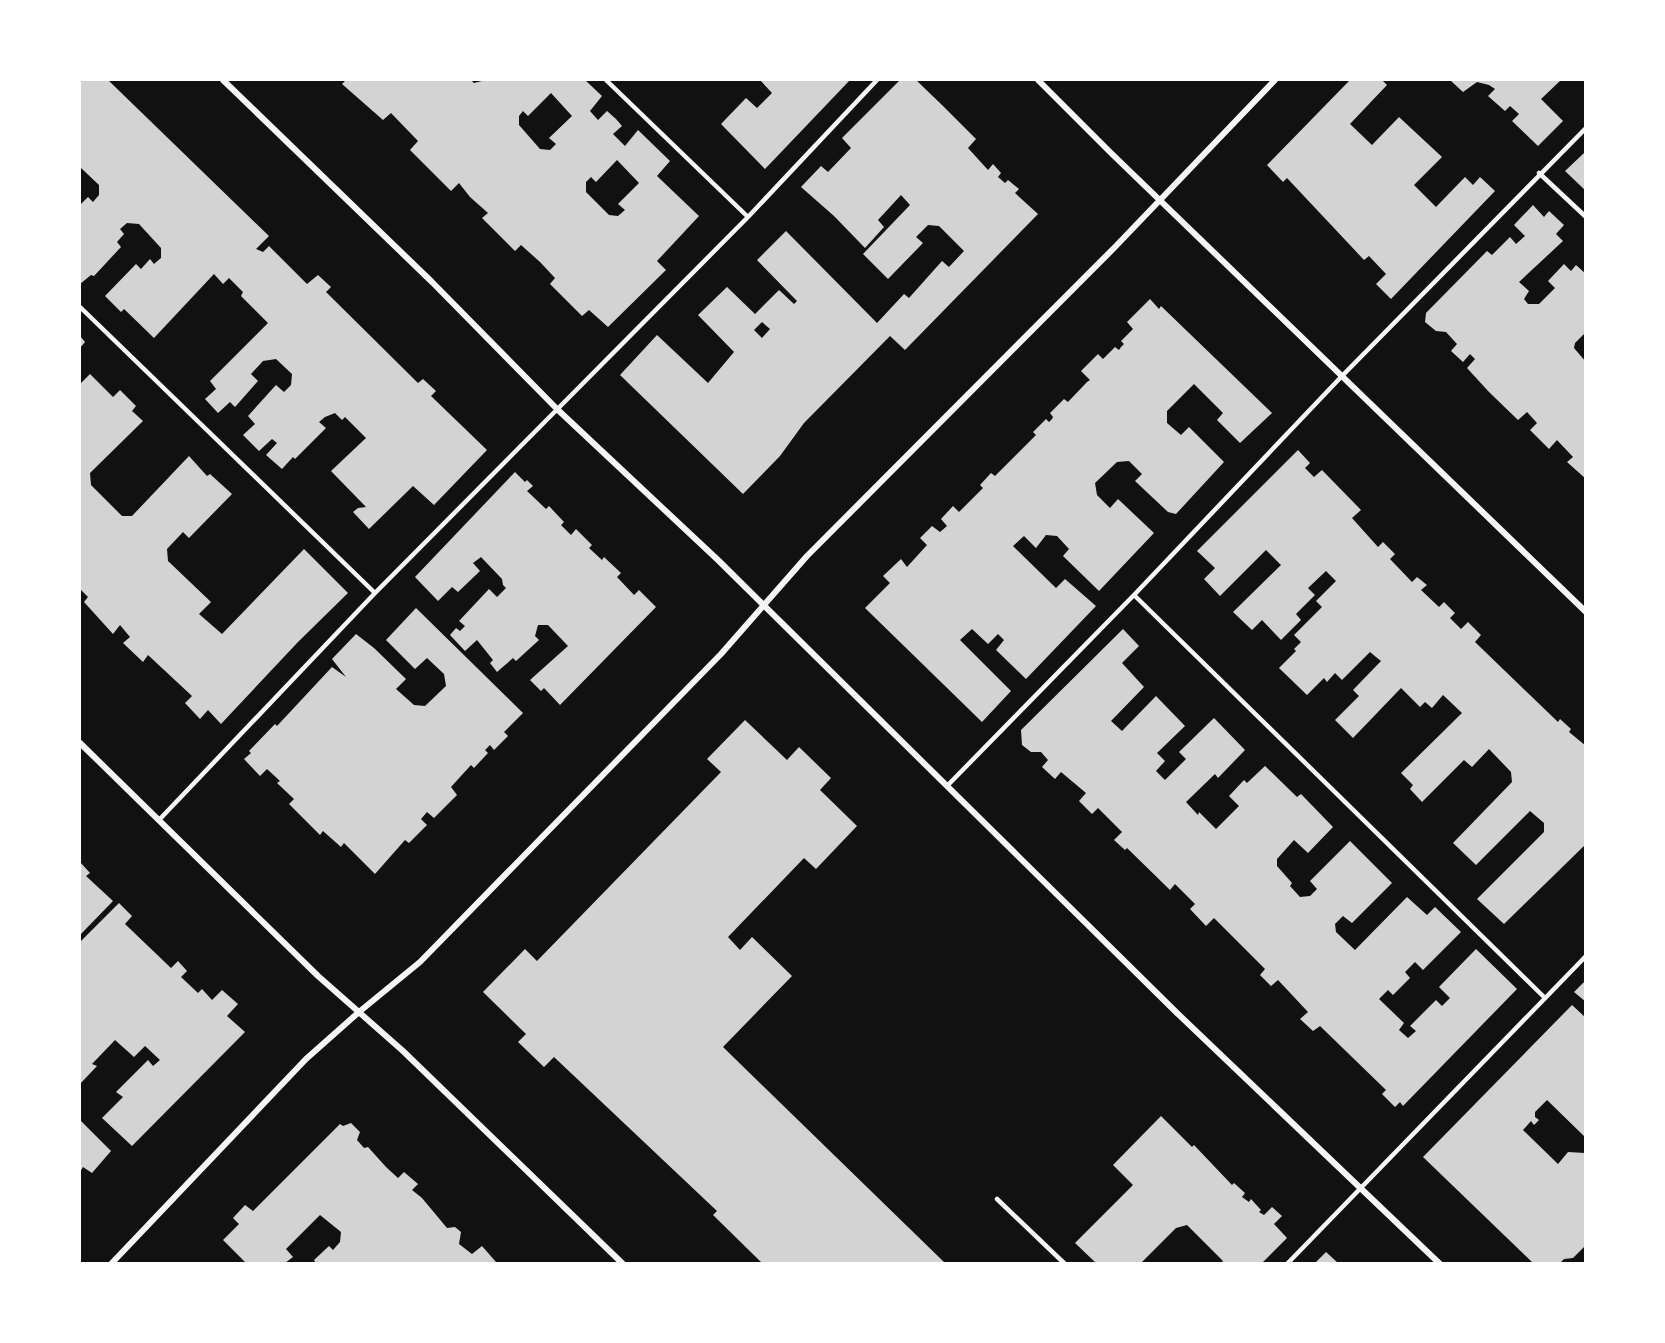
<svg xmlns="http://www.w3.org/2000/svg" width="1665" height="1343" font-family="'Varela Round',sans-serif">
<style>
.building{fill:#d3d3d3;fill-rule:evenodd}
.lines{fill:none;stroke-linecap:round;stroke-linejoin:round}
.service{stroke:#f5f5f5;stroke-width:4.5}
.minor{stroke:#f5f5f5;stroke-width:6}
</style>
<rect width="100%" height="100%" fill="#111"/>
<path class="building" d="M80 80H108L269 236 256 249 263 252 269 246 307 284 318 275 331 287 326 292 418 383 423 379 436 391 431 396 487 450 434 505 413 486 369 529 353 512 358 508 366 507 331 471 366 438 345 417 342 420 335 413 325 417 319 422 326 428 295 459 293 457 282 469 266 455 277 443 272 439 259 451 243 435 255 424 248 416 276 385 284 392 291 385 292 374 276 359 263 361 251 374 258 381 235 407 230 402 218 413 205 399 216 389 210 381 268 323 241 296 243 292 229 278 223 284 214 274 154 338 124 309 121 312 105 296 136 264 141 269 150 259 154 264 161 258V248L139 224 127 223 120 229 124 234 117 242 121 247 94 276 91 275 80 284V205L88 197 93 202 99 195V185L80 167Z
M346 80H471L474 83 486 80H585L602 96 590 111 598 120 607 111 616 119 622 126 613 134 625 146 638 130 670 161 657 176 699 216 657 261 666 270 608 327 589 310 582 316 550 284 555 278 540 262 521 245 515 251 482 218 488 213 470 197 459 183 451 191 410 150 418 141 391 113 383 120 342 84ZM551 93 572 116 549 138 556 144 550 150 540 149 519 125V116L523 111 528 116ZM617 160 639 183 618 204 625 210 618 216 609 215 586 192V182L591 177 596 182Z
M760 80H850L765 169 721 124 746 98 757 108 772 93Z
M900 80H916L942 105 976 139 968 148 988 170 993 164 1001 173 998 177 1005 183 1008 180 1019 189 1015 193 1038 214 905 350 890 336 804 423 780 456 743 494 620 375 657 335 708 383 734 352 698 315 727 287 755 314 779 290 794 304 797 301 757 260 786 231 877 323 904 294 909 298 942 261 949 267 964 251 939 226 928 225 916 237 923 243 888 279 863 254 910 205 901 195 878 220 884 227 865 248 834 216 801 187 821 166 828 172 851 148 842 138ZM762 322 770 329 762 338 754 330Z
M1350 80H1382L1387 85 1350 124 1372 145 1399 117 1442 157 1414 185 1436 207 1465 177 1473 185 1480 177 1495 191 1391 299 1376 284 1386 274 1369 256 1364 260 1287 178 1283 182 1267 165Z
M1450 80H1561L1541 99 1563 121 1538 146 1512 121 1519 114 1510 106 1505 111 1488 96 1495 89 1489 85 1477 82 1463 92Z
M1584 153 1586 155V191L1565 171Z
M1533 205 1544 217 1549 211 1564 225 1556 234 1563 241 1519 282 1529 291 1524 299 1528 304H1539L1555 288 1548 281 1564 264 1571 271 1576 265 1586 274V332L1575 343 1574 348 1586 362V479L1567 462 1573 457 1557 440 1549 449 1530 430 1537 423 1527 412 1518 420 1489 392 1467 368 1475 359 1470 354 1463 362 1451 351 1457 344 1446 332 1436 331 1425 322 1426 313 1487 251 1492 255 1510 237 1516 244 1525 236 1514 225Z
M1150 299 1159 309 1161 306 1272 413 1240 443 1217 420 1223 413 1194 384 1167 411V423L1181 435 1189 427 1224 462 1176 514 1168 512 1135 481 1142 474 1129 461 1117 462 1095 483 1097 495 1110 508 1118 499 1154 533 1099 591 1063 556 1069 549 1057 536 1046 535 1036 548 1024 536 1013 546 1056 588 1065 579 1096 606 1026 679 996 650 1004 640 998 634 988 644 972 629 960 640 1011 691 982 722 865 608 890 583 883 576 901 559 907 567 927 545 920 538 932 526 940 532 947 526 941 519 953 506 959 512 983 488 980 485 991 473 995 476 1036 435 1033 432 1046 419 1049 422 1052 419 1053 417 1050 413 1064 399 1068 402 1087 382 1090 380 1081 371 1098 354 1103 359 1115 347 1119 350 1121 347 1124 344 1121 341 1133 329 1127 322Z
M80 336 85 342 80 348Z
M90 374 113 397 120 390 136 406 132 411 143 421 90 473 91 485 122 516H132L189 456 207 476 210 474 232 494 189 538 183 532 167 549 168 561 211 602 199 614 222 634 304 549 348 593 298 642 221 724 208 710 200 719 185 703 192 696 148 655 143 662 123 643 130 637 120 625 113 634 84 602 88 597 80 589V381L81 383Z
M1298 450 1310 463 1305 468 1314 477 1322 470 1361 510 1352 518 1378 547 1383 542 1395 554 1390 559 1412 582 1417 577 1427 585 1421 590 1439 607 1444 602 1455 613 1450 618 1461 629 1468 622 1481 635 1475 642 1558 722 1560 719 1571 729 1569 732 1586 746V844L1504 924 1477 899 1544 832V823L1530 811 1476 865 1453 843 1512 782 1511 772 1489 749 1472 767 1464 760 1422 802 1410 789 1413 785 1401 773 1462 713 1443 695 1432 708 1425 702 1420 707 1401 688 1353 738 1335 720 1359 696 1353 690 1381 661 1376 657 1370 652 1342 680 1335 673 1327 682 1324 678 1307 695 1279 668 1296 651 1294 649 1301 642 1294 635 1322 607 1316 601 1336 581 1326 571 1308 588 1315 595 1296 614 1301 620 1281 640 1262 620 1252 630 1233 612 1281 565 1266 550 1220 596 1204 579 1215 568 1197 551Z
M515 472 525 482 527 480 533 486 527 491 546 509 549 506 564 522 561 525 571 535 576 529 592 545 589 548 602 560 604 557 621 573 617 577 634 595 639 590 656 607 560 705 544 688 541 691 530 680 568 646 548 625H538L535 636 539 640 516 661 513 658 497 672 490 663 493 660 477 640 465 651 450 635 456 628 460 631 465 626 459 621 489 589 497 597 506 588 503 585 502 579 481 557 473 563 480 571 458 592 452 587 438 601 415 577Z
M416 608 523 713 504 732 508 736 494 750 490 745 485 750 488 753 474 768 471 765 451 787 457 795 434 818 427 812 421 819 427 825 409 843 405 840 375 874 344 843 341 847 323 831 320 835 289 804 294 799 277 783 280 781 267 769 260 776 244 759 251 753 249 751 275 724 277 726 332 667 346 677 332 659 356 634 374 648 406 679 396 689 414 705 425 706 446 686 444 674 427 658 415 669 386 640Z
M1123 629 1139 646 1122 663 1144 687 1111 721 1122 731 1156 696 1185 726 1157 753 1165 761 1156 771 1165 780 1186 759 1179 752 1214 718 1245 750 1218 778 1215 774 1186 802 1198 815 1199 812 1216 829 1239 806 1229 796 1244 780 1247 783 1265 766 1297 797 1301 794 1333 827 1308 853 1294 840 1277 859V866L1292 883 1290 886 1300 897 1310 896 1317 889 1310 881 1350 841 1392 883 1352 923 1343 916 1335 924 1336 932 1355 950 1407 897 1427 915 1435 907 1461 932 1423 970 1415 962 1405 972 1410 978 1393 995 1388 990 1379 999 1404 1023 1399 1030 1408 1038 1416 1031 1410 1026 1436 1000 1442 1006 1450 998 1439 987 1476 949 1517 989 1403 1106 1400 1102 1395 1107 1382 1094 1386 1090 1320 1026 1313 1031 1300 1019 1308 1012 1278 980 1271 986 1260 975 1265 969 1214 918 1206 926 1190 909 1195 904 1175 884 1170 890 1127 848 1125 850 1114 840 1122 832 1098 808 1092 814 1079 801 1086 793 1061 772 1055 779 1042 767 1048 760 1041 752H1031L1022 745 1021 730Z
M745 720 787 760 799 747 831 778 820 790 857 826 816 869 804 858 728 937 740 950 752 937 792 976 723 1047 945 1263H762L713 1215 717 1211 554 1057 544 1067 518 1042 526 1034 483 992 525 949 537 961 721 772 707 759Z
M80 862 90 873 86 876 113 901 80 935Z
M119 903 132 916 125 924 171 968 178 961 187 971 181 977 198 993 202 989 212 1000 222 990 238 1004 227 1016 245 1032 132 1146 102 1118 123 1097 116 1092 148 1060 153 1066 160 1060 145 1046 134 1057 115 1040 92 1064 97 1066 80 1084V942Z
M1586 980V1002L1574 992Z
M1572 1005 1586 1018V1138L1547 1100 1535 1112V1117L1539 1120 1534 1125 1531 1121 1523 1130 1558 1164 1568 1152 1585 1153V1246L1573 1258 1564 1259 1560 1263H1533L1423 1157Z
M1161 1116 1192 1147 1194 1145 1232 1185 1234 1183 1245 1193 1242 1197 1249 1202 1251 1199 1261 1210 1259 1212 1264 1215 1272 1207 1282 1216 1274 1224 1287 1238 1262 1263H1221L1223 1261 1187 1225 1176 1228 1141 1263H1096L1075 1243 1133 1185 1113 1165Z
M80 1120 111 1151 92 1173 83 1167 80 1172Z
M351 1123 360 1132 357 1140 364 1148 368 1147 386 1167 398 1178 404 1172 418 1184 412 1190 422 1198 447 1228 455 1227 461 1232 459 1244 472 1254 482 1246 496 1262 494 1263H316L314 1260 329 1246 333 1250 340 1242 341 1232 320 1215 286 1249 293 1257 285 1263H246L223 1240 239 1224 233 1218 245 1205 253 1211 340 1124 343 1126Z
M1326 1252 1338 1263H1315Z"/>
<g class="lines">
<path class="service" d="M606 80 748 217
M1539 173 1586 217
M80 307 375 593
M1134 595 1545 998
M947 786 1134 595 1342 376 1586 128
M159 820 375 593 748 217 877 80
M997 1199 1065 1264
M1287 1264 1586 956"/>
<path class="minor" d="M223 80 432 282 558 410 719 561 1177 1013 1440 1264
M1038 80 1111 153 1586 612
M80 743 318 976 403 1051 623 1264
M111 1264 306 1059 359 1012 420 962 721 654 807 556 1115 247 1275 80"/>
</g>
<rect width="1665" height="1343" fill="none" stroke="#ffffff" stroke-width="162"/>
</svg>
